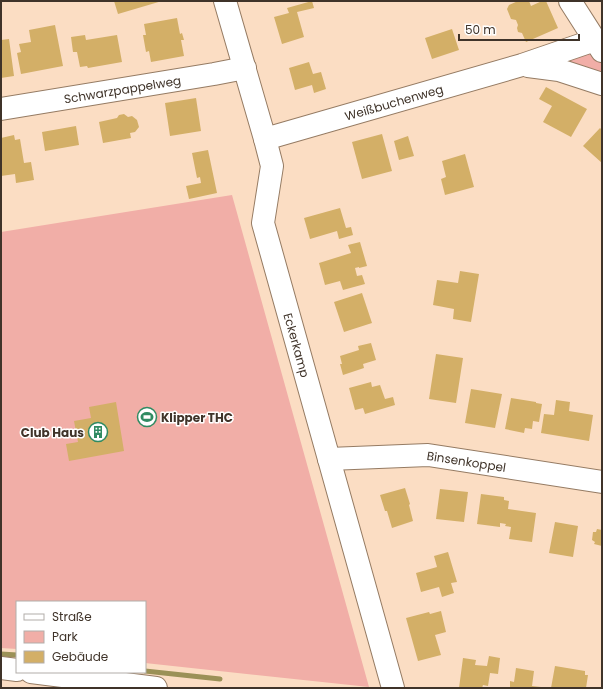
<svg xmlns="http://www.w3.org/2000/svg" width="603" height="689" font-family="Poppins,sans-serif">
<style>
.green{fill:#f1aea7}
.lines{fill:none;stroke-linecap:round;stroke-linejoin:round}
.stream{stroke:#9b9157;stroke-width:5}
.building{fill:#d3af67}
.minor-casing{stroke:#957b63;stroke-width:24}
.minor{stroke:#fff;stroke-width:22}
.labels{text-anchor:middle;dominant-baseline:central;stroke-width:3;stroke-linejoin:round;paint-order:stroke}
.street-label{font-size:12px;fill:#3f3329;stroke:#fff}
.poi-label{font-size:12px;font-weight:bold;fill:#3f3329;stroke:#fff;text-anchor:start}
</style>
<rect width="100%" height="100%" fill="#fbddc3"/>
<path class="green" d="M593 48 602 63V79L571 67 562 57Z
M232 195 369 687 145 663V602H17V649L1 648V232Z"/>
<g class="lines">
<path class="stream" d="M1 654 17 655
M145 671 220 679"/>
</g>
<path class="building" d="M114 1H162L118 14Z
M312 1 314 8 297 12 304 37 282 44 274 17 289 13 287 8Z
M518 1H529L531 6 542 1H546L558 28 526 42 522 33 518 32 517 28 518 25 516 20 511 19 507 9 509 5Z
M177 18 180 34 182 33 184 40H181L184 56 151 62 149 51 146 52 143 35H146L144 24Z
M55 25 63 66 21 74 17 53 21 52 19 44 31 42 29 30Z
M452 29 459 50 432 59 425 38Z
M85 35 86 40 117 35 122 62 88 68 87 66 80 67 77 52H73L71 37Z
M9 39 14 76 1 78V40Z
M309 62 313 74 321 72 326 89 314 93 312 85 295 90 289 68Z
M546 87 587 109 571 137 543 122 552 106 539 99Z
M196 98 201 131 170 136 165 103Z
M124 114 128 117 132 116 137 120 139 127 135 132 130 133 131 138 103 143 99 122 117 118 119 115Z
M76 126 79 145 45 151 42 132Z
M600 128 602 130V163L583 146Z
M382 134 392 171 362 179 352 142Z
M14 135 15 140 20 139 24 163 31 162 34 180 16 183 15 174 1 176V138Z
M408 136 414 156 399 160 394 141Z
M208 150 217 193 189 199 186 186 201 183 200 177 197 178 192 153Z
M465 154 474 187 445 195 441 179 446 177 442 161Z
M340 208 346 228 351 227 353 235 339 239 337 231 310 239 304 218Z
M360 242 367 266 359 268V267L355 268 357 276 362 275 365 284 343 290 340 281 325 285 319 263 351 253 348 245Z
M460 271 479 274 471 322 453 319 454 309 433 305 437 280 458 283Z
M362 293 372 323 344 332 334 302Z
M371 343 376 360 363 364 364 368 343 375 340 364H342L340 356 359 350 358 346Z
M436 354 463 358 456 403 429 399Z
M371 382 372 387 380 385 385 399 393 397 395 405 365 414 363 408 355 410 349 388Z
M471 389 502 394 495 428 465 423Z
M511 398 536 402V403L542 404 539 422 533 421 532 429 525 428 524 433 505 429Z
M556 400 570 402 569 411 593 415 589 441 541 433 544 414 554 415Z
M116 402 124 451 69 461 66 444 78 442 74 421 91 418 89 407Z
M405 488 410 504 409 505 413 521 392 528 387 511H385L380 495Z
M440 489 468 492 464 522 436 519Z
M481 494 504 497V500L509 501 508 509 536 513 532 542 509 539 511 527 505 526 506 524 500 523V527L477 524Z
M555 522 578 526 573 557 549 553Z
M597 529 602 530V546L594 544 595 542 592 540 593 532H596Z
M448 552 457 582 451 583 454 593 442 597 439 587 421 592 416 573 437 567 434 556Z
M441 611 446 632 435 635 441 655 418 661 406 618 429 612 430 614Z
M489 656 500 658 498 674 490 673 488 686 483 685 482 688H459L463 658 476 660 475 665 487 666Z
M555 666 585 671V675H588L586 688H551Z
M516 668 534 671 532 686 541 687V688L510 687V681L514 682Z"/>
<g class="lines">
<defs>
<g id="minor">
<path id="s1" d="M225 1 265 139 272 166 263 223 393 688"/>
<path d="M570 1 602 51"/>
<path d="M528 66 559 70 602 84"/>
<path id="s2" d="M1 109 214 74 245 68"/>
<path id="s3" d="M265 139 522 65 595 40"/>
<path id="s4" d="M329 459 428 455 602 482"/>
<path d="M1 668 17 670"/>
<path d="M31 672 156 688"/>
</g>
</defs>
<use href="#minor" class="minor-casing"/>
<use href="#minor" class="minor"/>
</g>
<defs>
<symbol id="stadium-ring" viewBox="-11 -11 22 22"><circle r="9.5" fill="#fff" stroke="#308b62" stroke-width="1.5"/><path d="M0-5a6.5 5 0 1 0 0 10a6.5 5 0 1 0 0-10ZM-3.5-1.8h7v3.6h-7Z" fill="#308b62"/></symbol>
<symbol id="building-ring" viewBox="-11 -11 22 22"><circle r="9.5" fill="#fff" stroke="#308b62" stroke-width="1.5"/><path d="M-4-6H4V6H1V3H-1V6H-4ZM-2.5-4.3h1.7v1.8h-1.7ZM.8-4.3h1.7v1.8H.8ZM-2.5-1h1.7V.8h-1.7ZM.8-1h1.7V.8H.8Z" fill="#308b62"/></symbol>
</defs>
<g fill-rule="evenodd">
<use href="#stadium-ring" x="136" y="406" width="22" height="22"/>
<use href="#building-ring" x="87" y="421" width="22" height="22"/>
</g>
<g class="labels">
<g class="street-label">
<text stroke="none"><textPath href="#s2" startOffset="123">Schwarzpappelweg</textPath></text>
<text stroke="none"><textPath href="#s3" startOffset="134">Weißbuchenweg</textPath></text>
<text stroke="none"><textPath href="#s1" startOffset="356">Eckerkamp</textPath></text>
<text stroke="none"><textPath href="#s4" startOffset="138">Binsenkoppel</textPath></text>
</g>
<g class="poi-label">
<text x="161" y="417">Klipper THC</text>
<text x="84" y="432" text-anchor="end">Club Haus</text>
</g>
</g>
<rect width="603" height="689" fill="none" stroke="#3f3329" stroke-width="4"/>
<rect x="16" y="601" width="130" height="72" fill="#ffffff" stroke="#b2ada9"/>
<rect x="24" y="614" width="20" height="6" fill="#ffffff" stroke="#b2ada9"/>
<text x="52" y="621" font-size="12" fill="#3f3329">Straße</text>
<rect x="24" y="631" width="20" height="12" fill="#f1aea7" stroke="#b2ada9"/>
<text x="52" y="641" font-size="12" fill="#3f3329">Park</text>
<rect x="24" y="651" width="20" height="12" fill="#d3af67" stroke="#b2ada9"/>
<text x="52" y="661" font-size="12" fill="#3f3329">Gebäude</text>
<path d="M459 34v6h120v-6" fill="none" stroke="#3f3329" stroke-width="2"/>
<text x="465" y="34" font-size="12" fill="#3f3329" stroke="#ffffff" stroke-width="3" paint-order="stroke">50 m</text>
</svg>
